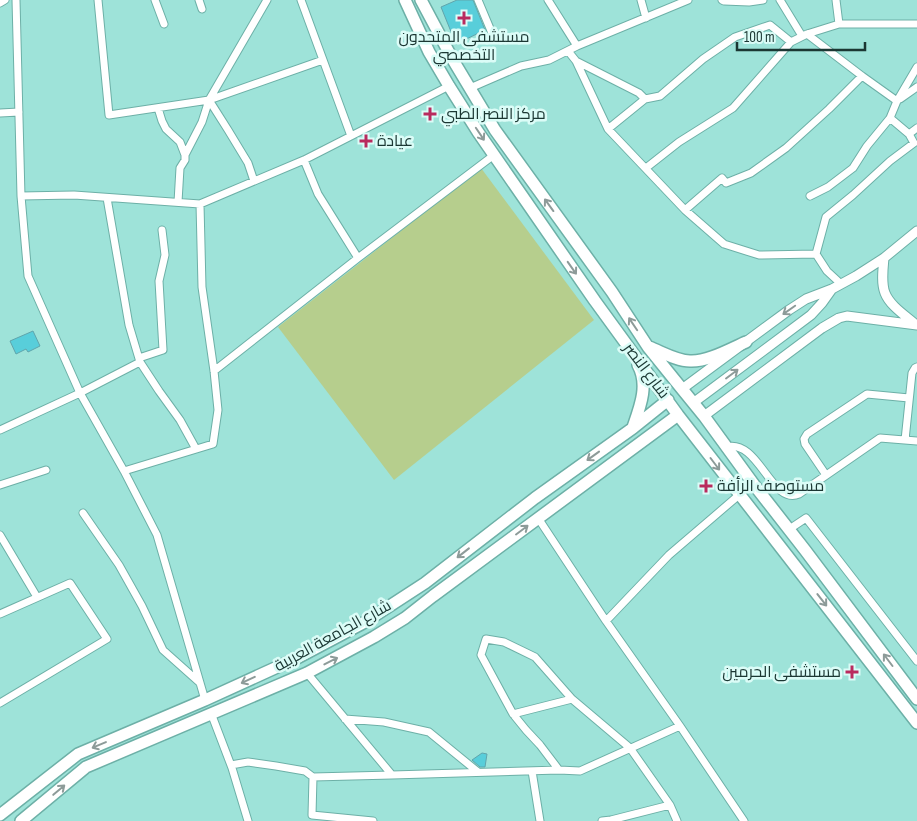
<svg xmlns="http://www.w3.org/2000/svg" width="917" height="821" font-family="'Sofia Sans Condensed',Cairo,sans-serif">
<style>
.green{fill:#b6ce8d}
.building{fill:#58ceda;stroke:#60a5ac}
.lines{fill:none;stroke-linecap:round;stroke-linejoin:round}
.minor-casing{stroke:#6db0a7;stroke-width:9}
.tertiary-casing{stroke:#6db0a7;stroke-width:11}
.primary-casing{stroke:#6db0a7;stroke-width:14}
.minor{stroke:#fff;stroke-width:7}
.tertiary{stroke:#fff;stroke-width:9}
.primary{stroke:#fff;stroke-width:11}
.oneway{stroke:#8d9b99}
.poi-dot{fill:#b92b5e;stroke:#dbfcf7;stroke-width:2}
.labels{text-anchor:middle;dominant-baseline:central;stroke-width:5;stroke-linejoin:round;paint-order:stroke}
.poi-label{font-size:16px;fill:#1b3733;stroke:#dbfcf7;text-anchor:start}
.street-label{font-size:16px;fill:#1b3733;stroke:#dbfcf7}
</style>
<rect width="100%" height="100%" fill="#9ee3d9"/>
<path class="green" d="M481 168 594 320 394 480 278 327Z"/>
<path class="building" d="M457 0H473L485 30 456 44 441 7Z
M33 331 40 346 28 352 26 349 16 354 10 341Z
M482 753 487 754 485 767H480L472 760Z"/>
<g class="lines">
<defs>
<path id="minor" d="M16 0 21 196 28 276 80 393 124 471 157 535 205 700
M98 0 109 115 209 100 267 0
M155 0 164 24
M199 0 202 9
M301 0 351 136
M478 0 494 38
M641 0 646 18
M722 0 724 1 749 2 763 0
M780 0 802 36
M836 0 839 24
M0 3 5 0
M577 46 688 0
M568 51 576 61 608 129 685 210 724 244 759 255 816 254 827 271 841 284
M576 61 639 93 645 99
M470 88 521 66 549 60 577 46 548 0
M900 99 917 87
M897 101 917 67
M158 108 162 121 166 129 180 142 185 155V160L180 168 178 202
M0 113 19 112
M608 129 645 99 660 96 703 59 735 37 770 25 791 42
M909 134 917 128
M185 155 202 122 209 100
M304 160 318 194 358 258
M646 168 679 142 733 108 791 42 807 34
M254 181 248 163 228 130 209 100 323 60
M21 196 74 195 200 204
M810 196 828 187 853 168 867 146 890 118
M107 198 129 325 140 362 159 391 180 420 196 449
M685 210 722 178 726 183 751 173 786 148 829 109 862 76
M816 254 826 217 853 195 890 161 914 143 909 134 890 118 897 101 862 76 807 34 839 24H917
M139 358 163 350 159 281 165 255 162 230
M214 371 358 258 494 155
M0 430 80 393 140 362
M905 440 912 373 915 368 917 367
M726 447C759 438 771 506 799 494L880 438 917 441
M124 471 213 444 218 410 214 371 202 287 200 204 304 160 449 86
M826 475 805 444 804 439 807 434 867 394 909 398
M0 485 46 470
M83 513 119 565 142 606 163 650 200 683
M538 518 606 621 680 726 744 821
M788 530 806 518 917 661
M0 535 37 597
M0 614 70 583 107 639 0 703
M606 621 669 555 739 495
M307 673 392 775 559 770 580 771 680 726
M211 713 232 768 248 821
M513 714 572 699
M345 719 384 722 429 732 478 772
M231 765 248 762 276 766 305 771 313 777
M559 770 540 745 526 730 513 714 481 655 486 639 504 642 535 657 572 699 630 748 670 805 611 820 602 821
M532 771 540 821
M670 805 677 821
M373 821 312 815 313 777 392 775"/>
<path id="tertiary" d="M884 258C883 269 881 283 885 293 890 306 906 316 915 324
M682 389 789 310 806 299 832 289 856 276 884 258 917 231
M693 403 811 315 822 303 832 289
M704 416 822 328 839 318 847 316 917 325"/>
<path id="primary" d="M405 0 429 52 449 86 478 132 595 301 678 415 917 723
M421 0 453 60 495 130 612 292 648 347 682 389 704 416 755 486 805 550 917 699
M649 347C662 352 677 361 690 361 707 362 730 349 746 342
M633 427C640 407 649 385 638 365
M0 815 78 754 205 700 297 658 365 622 425 583 535 498 633 428 668 400
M21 821 86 767 307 673 374 637 405 618 433 596 678 415"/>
</defs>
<use href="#minor" class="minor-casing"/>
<use href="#tertiary" class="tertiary-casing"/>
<use href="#primary" class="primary-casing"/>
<use href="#minor" class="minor"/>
<use href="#tertiary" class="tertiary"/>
<use href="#primary" class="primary"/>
</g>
<defs><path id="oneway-shaft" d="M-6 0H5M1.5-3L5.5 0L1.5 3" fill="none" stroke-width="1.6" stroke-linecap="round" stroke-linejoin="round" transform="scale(1.25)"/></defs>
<g class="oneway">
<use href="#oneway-shaft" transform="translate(480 134) rotate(56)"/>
<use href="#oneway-shaft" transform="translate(549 205) rotate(-126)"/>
<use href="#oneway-shaft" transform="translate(572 268) rotate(55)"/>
<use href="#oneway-shaft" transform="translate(789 310) rotate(145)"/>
<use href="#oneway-shaft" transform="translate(633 324) rotate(-124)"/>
<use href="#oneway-shaft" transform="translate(732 374) rotate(-37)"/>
<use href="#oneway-shaft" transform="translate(593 456) rotate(144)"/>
<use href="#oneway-shaft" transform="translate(715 464) rotate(53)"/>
<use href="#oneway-shaft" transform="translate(522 530) rotate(-37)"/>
<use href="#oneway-shaft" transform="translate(463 553) rotate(142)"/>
<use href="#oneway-shaft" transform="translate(822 600) rotate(52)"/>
<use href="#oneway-shaft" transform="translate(888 660) rotate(-127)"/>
<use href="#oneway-shaft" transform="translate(331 661) rotate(-27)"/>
<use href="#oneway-shaft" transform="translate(248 680) rotate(155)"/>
<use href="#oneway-shaft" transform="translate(99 745) rotate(157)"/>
<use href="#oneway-shaft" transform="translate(59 790) rotate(-40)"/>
</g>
<g class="poi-dot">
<path d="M461.5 10.5h5v5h5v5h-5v5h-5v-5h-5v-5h5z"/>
<path d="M427.5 106.5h5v5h5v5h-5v5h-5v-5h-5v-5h5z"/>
<path d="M363.5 133.5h5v5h5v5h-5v5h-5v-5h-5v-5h5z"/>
<path d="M703.5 478.5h5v5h5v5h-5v5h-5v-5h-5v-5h5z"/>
<path d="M849.5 664.5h5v5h5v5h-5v5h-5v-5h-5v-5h5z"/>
</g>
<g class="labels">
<g class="poi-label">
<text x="464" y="37" text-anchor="middle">مستشفى المتحدون<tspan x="464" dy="18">التخصصي</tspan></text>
<text x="441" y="114">مركز النصر الطبي</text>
<text x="377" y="141">عيادة</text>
<text x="717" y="486">مستوصف الرأفة</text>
<text x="841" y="672" text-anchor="end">مستشفى الحرمين</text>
</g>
<g class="street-label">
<text transform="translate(646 371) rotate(53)">شارع النصر</text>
<text transform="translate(333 636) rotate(-29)">شارع الجامعة العربية</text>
</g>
</g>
<path d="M737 42v8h128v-8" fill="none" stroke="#1b3733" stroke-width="2.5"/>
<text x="744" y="42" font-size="15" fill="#1b3733" stroke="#dbfcf7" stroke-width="4" paint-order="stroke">100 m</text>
</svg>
